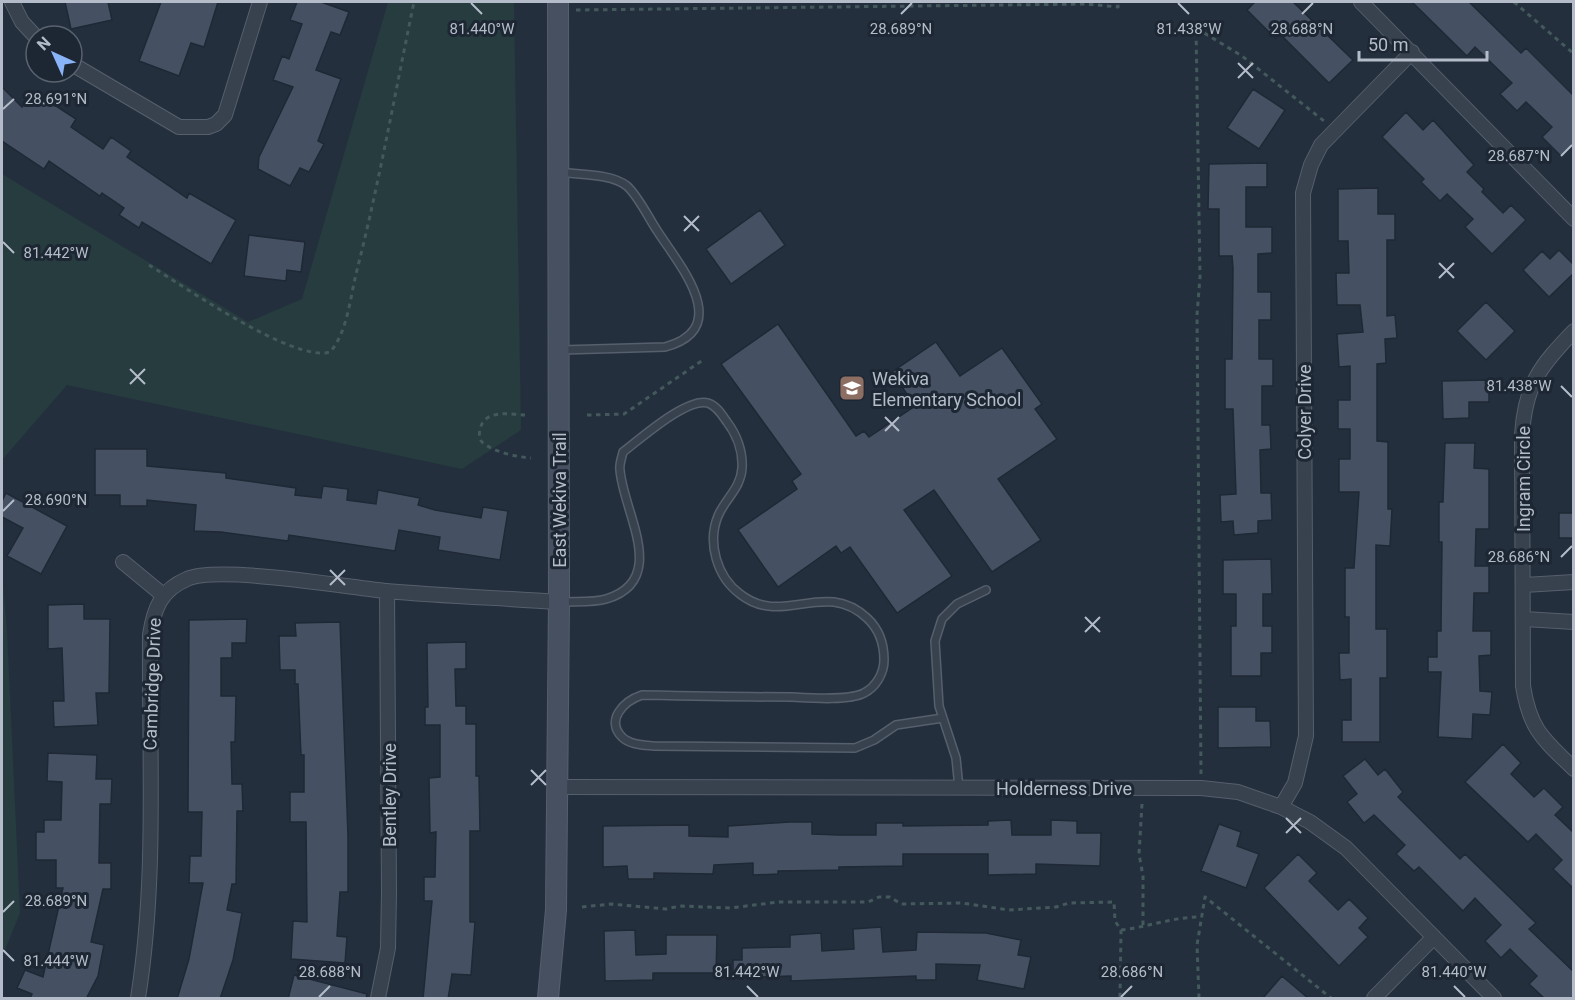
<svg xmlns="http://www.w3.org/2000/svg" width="1575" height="1000" font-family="Roboto,sans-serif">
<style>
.green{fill:#263c3f}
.building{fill:#455162;stroke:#1f2835;stroke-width:1.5}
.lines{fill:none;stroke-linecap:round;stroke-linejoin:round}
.lane-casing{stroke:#565f6c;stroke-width:10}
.street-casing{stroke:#565f6c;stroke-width:16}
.secondary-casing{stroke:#565f6c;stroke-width:22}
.path{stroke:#44595c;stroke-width:3;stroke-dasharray:4.5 4.5;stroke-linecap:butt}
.lane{stroke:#38414e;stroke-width:7}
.street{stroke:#38414e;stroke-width:14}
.secondary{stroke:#465061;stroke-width:20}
.ticks{fill:none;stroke:#b4bcc9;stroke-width:2}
.labels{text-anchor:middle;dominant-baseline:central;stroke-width:6;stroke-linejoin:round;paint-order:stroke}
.poi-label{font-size:18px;fill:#b4bcc9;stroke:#1d2633;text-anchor:start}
.street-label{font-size:18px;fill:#b4bcc9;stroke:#1d2633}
.ticks-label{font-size:15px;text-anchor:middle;fill:#b4bcc9;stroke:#1d2633;stroke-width:6;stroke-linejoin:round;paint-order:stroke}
</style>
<rect width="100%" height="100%" fill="#242f3e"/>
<path class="green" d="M388 2H514L521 430 462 469 67 385 2 460V174L248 322 302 299Z
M2 573 7 631 20 913 2 957Z"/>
<path class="building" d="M65 2H108L112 20 71 29Z
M161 2H218L204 47 191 43 179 76 139 61Z
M297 2H321L349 12 340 35 331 32 316 70 341 79 318 141 324 144 309 172 300 168 290 186 258 169 259 157 293 87 273 80 282 56 289 59 302 24 290 20Z
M1255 2H1293L1353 60 1329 83 1280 34 1275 38 1247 10Z
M1412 2H1469L1521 53 1526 48 1574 96V144L1561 156 1542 137 1552 127 1526 102 1517 111 1500 94 1512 83 1475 47 1467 56Z
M2 87 22 107 33 91 76 119 71 127 103 149 111 137 131 151 127 157 187 198 189 193 236 220 211 264 142 222 139 228 119 215 124 208 102 193 100 196 49 161 44 169 2 141Z
M1253 89 1285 110 1259 149 1227 128Z
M1406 112 1423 130 1433 120 1474 165 1467 172 1484 189 1482 192 1503 213 1511 205 1526 220 1492 254 1465 227 1473 219 1447 194 1440 201 1421 182 1424 179 1382 137Z
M1267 163V187H1246V227H1272V253L1258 254V292H1271V320H1259V359H1273V386H1262V425H1270L1271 449 1260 450 1261 493H1271L1272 520 1258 521V533L1234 535 1233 521 1221 522 1220 495 1236 494 1233 409H1225V359H1232L1233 268 1232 256H1219V209H1208L1209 164Z
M1378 188V214H1395V240H1387V316L1395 315 1397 338 1385 339 1386 363 1377 364V441L1388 442V509H1392L1390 546 1376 545V629H1387V678H1380V742H1342V720H1351V679L1340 680 1339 653H1349V617H1345V568H1354L1359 492H1339V459H1350V429H1338V400H1350V366L1339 367 1337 334 1363 332 1360 305H1337L1336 273H1349L1348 241H1338V189Z
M760 210 785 245 731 284 706 249Z
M249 235 305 242 301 272 287 270 286 281 244 276Z
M1559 250 1574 265V273L1549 297 1523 270 1542 251 1550 259Z
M1486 302 1515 331 1486 360 1457 331Z
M778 324 856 436 864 431 869 437 915 406 892 372 936 342 960 376 1002 348 1042 404 1035 409 1057 439 998 479 1041 540 992 572 934 490 904 510 952 576 897 613 850 547 841 553 836 546 778 587 738 530 797 489 792 481 801 474 721 364Z
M1489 380V402H1469V418L1443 419 1442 381Z
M1445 443H1475L1474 468 1489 469V529H1476L1475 566H1489V593H1474L1473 631H1491V655L1479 656 1480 691 1492 692 1490 715 1473 714 1472 739 1438 737 1441 672H1428V657H1437V631H1441L1442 542H1439V502H1443Z
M95 449H147V466L226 473V478L296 488 295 495 321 498 323 486 348 489 347 500 376 504 378 490 420 498 418 505 435 510 481 518 483 507 508 511 500 560 438 550 440 537 399 530 395 551 289 535 288 541 221 532 194 531 196 505 147 500V506H120V495H95Z
M6 493 67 526 41 574 7 556 23 528 2 517V501Z
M1559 513H1574V538H1559Z
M1271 559 1272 594H1263V626H1272V653H1261V676H1231V626H1236V594H1223V560Z
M84 604V619H110L109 693H96L98 725 54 727 53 701H64L62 648 48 649V605Z
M247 619 246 643H232V658H221V696H236L235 742H231L232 784H242L243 811H237L236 884H232L227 910 242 913 233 960 220 999H177L189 959 203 883H189L190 856H201L202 812H188L189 620Z
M340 622 348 836V892H340L337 936 347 937 345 963 291 959 293 921 307 922 306 822H290V792H304V755H301L298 684H295V670H280L279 636H296L295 623Z
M466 642V669H455L456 706H466V724H476V776H479L480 831H470V922H475L471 975 452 974 448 999H423L432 901H424V877H435L436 832 430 833 429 778 440 777V725H425V707H428L427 643Z
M1218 707H1256V721H1270L1271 747 1218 748Z
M1503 744 1521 763 1511 774 1534 797 1544 788 1563 807 1555 815 1574 833V889L1553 869 1562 860 1536 834 1528 842 1465 782Z
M48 753 97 755 96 779H112L111 804H100L99 863H111V889H103L91 942 104 945 98 976 86 999H30L32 994 17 988 25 970 43 977 63 888H56V860H36V832H44V820H61L62 782 47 781Z
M1365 759 1378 775 1385 769 1403 792 1398 797 1460 859 1465 854 1536 923 1529 929 1574 972V999L1544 998 1529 984 1537 976 1510 949 1501 958 1485 941 1501 925 1475 898 1463 911 1419 867 1414 871 1396 854 1405 845 1374 815 1364 823 1347 802 1357 794 1343 776Z
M1011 820 1012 835H1051V820L1077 821V833H1101L1100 866 1036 864V874L988 875V854H903V866L839 867V870L778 871V874L753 875V863L714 865 713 874 654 873V879H628L627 866 603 867V826L689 825V836L728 837V826L790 822H812V834L839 835H876V823H903V826L988 825V821Z
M1219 824 1241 832 1237 846 1259 854 1246 888 1201 871Z
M1298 854 1317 873 1309 881 1338 910 1349 899 1368 918 1359 928 1368 937 1339 966 1264 888Z
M881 927 883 952 916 950 917 932 986 933 1021 940 1018 955 1031 957 1024 989 977 980 980 965 936 964V980H916V976L791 981V976L733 978V960H742V948L790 947V935L821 933 822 951 854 949 853 929Z
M635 930 636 955 666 954V935H717L716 973H653V980L605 981 604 931Z
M294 975 367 994 366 999H288Z
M1282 976 1309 999H1262Z"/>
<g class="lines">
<defs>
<path id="lane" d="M559 172C578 175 611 173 627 186 639 197 649 219 658 232 680 266 734 328 665 347L561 350
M560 602C575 601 593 603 606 599 670 580 623 512 620 470 619 464 622 457 623 452 640 439 687 397 708 403 717 406 722 415 727 422 737 435 743 452 742 468 741 488 725 499 718 516 707 543 717 577 740 594 783 628 824 578 867 618 879 629 884 645 884 660 884 673 876 687 864 693 849 701 810 698 792 697 742 697 692 696 642 695 624 701 605 720 622 737 630 745 644 745 654 746L855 748 874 740 896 725 943 718
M959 788 956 758 939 706 935 641 942 619 957 604 986 590"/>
<path id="street" d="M12 2 22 22 36 37
M1361 2 1574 219
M72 64 179 127H208L216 124 225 115 260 2
M1574 331C1540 366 1525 385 1522 435L1523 686C1530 730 1543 739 1574 769
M123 562 163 595
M1524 585 1574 582
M1524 619 1574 622
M556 787 1201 788 1238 792 1281 807 1310 822 1346 848 1494 998
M1281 807 1295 783 1306 736 1303 193 1311 165 1321 145 1412 52
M138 998C157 879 149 755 150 635 154 608 161 590 187 579 218 565 346 587 386 591 443 596 501 598 559 602
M378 998 388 948 389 892 387 591
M1374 998 1434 937"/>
<path id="secondary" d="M548 998 556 910 559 602 558 2"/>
</defs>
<use href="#lane" class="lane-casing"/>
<use href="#street" class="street-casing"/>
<use href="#secondary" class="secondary-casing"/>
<path class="path" d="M1514 2 1574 54
M576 10 1086 4 1118 7V2
M149 265C183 286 294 363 330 352 347 333 350 299 356 274 379 184 395 93 414 2
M525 415C509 414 485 409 480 429 479 433 479 439 482 442 493 452 517 457 531 458
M587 415 624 414 703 360
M1201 774 1197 315 1200 277 1196 28 1242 56 1324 121
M1142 804 1139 854 1143 876V927
M582 907 611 904 666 909 680 906 730 908 779 902H868L879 897H890L901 904 962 903 1009 910 1056 907 1069 903 1114 902 1115 921 1121 930 1120 998
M1121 930C1148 927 1173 917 1200 917
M1199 998 1197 945 1205 897 1331 998"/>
<use href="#lane" class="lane"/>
<use href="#street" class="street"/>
<use href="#secondary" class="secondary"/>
</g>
<path class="ticks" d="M471 3 482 14M1178 3 1189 14M901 14 912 3M1302 14 1313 3M1238 63 1253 78M1238 78 1253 63M3 109 14 99M1561 156 1572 145M684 216 699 231M684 231 699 216M3 242 14 253M1439 263 1454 278M1439 278 1454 263M130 369 145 384M130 384 145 369M1561 386 1572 397M885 417 899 431M885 431 899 417M3 511 14 500M1561 557 1572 546M330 570 345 585M330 585 345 570M1085 617 1100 632M1085 632 1100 617M531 770 546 785M531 785 546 770M1286 818 1301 833M1286 833 1301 818M3 912 14 901M3 950 14 961M747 986 758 997M1454 986 1465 997M319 997 330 986M1121 997 1132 986"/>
<defs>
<symbol id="school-square" viewBox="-11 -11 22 22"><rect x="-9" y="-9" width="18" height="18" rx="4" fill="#8d6e63" stroke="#1d2633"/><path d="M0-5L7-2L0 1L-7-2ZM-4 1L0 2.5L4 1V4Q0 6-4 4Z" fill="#fff"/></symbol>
</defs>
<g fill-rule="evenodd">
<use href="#school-square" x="837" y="373" width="30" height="30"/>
</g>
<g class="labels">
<g class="poi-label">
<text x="872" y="378">Wekiva<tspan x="872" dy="21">Elementary School</tspan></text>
</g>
<g class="street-label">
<text transform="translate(1304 412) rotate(-90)">Colyer Drive</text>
<text transform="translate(1523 479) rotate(-90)">Ingram Circle</text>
<text transform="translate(559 500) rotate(-90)">East Wekiva Trail</text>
<text transform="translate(152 684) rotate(-88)">Cambridge Drive</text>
<text x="1064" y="788">Holderness Drive</text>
<text transform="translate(389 795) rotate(-90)">Bentley Drive</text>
</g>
</g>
<g class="ticks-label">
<text x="482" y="34">81.440°W</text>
<text x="901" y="34">28.689°N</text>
<text x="1189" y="34">81.438°W</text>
<text x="1302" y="34">28.688°N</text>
<text x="56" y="104">28.691°N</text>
<text x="1519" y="161">28.687°N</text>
<text x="56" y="258">81.442°W</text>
<text x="1519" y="391">81.438°W</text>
<text x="56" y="505">28.690°N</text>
<text x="1519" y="562">28.686°N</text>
<text x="56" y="906">28.689°N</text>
<text x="56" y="966">81.444°W</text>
<text x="330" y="977">28.688°N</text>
<text x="1132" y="977">28.686°N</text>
<text x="747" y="977">81.442°W</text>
<text x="1454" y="977">81.440°W</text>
</g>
<rect width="1575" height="1000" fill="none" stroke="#b4bcc9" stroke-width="6"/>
<g transform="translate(54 54) rotate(315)"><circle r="28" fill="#1d2633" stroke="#59626f" stroke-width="1.5"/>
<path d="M0-4.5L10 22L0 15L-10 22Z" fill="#8ab4f8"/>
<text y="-9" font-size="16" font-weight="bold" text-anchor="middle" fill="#b4bcc9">N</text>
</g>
<path d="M1359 51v9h128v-9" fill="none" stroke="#b4bcc9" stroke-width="3"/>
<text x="1368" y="51" font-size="18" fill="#b4bcc9" stroke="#1d2633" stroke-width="4.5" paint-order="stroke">50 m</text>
</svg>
